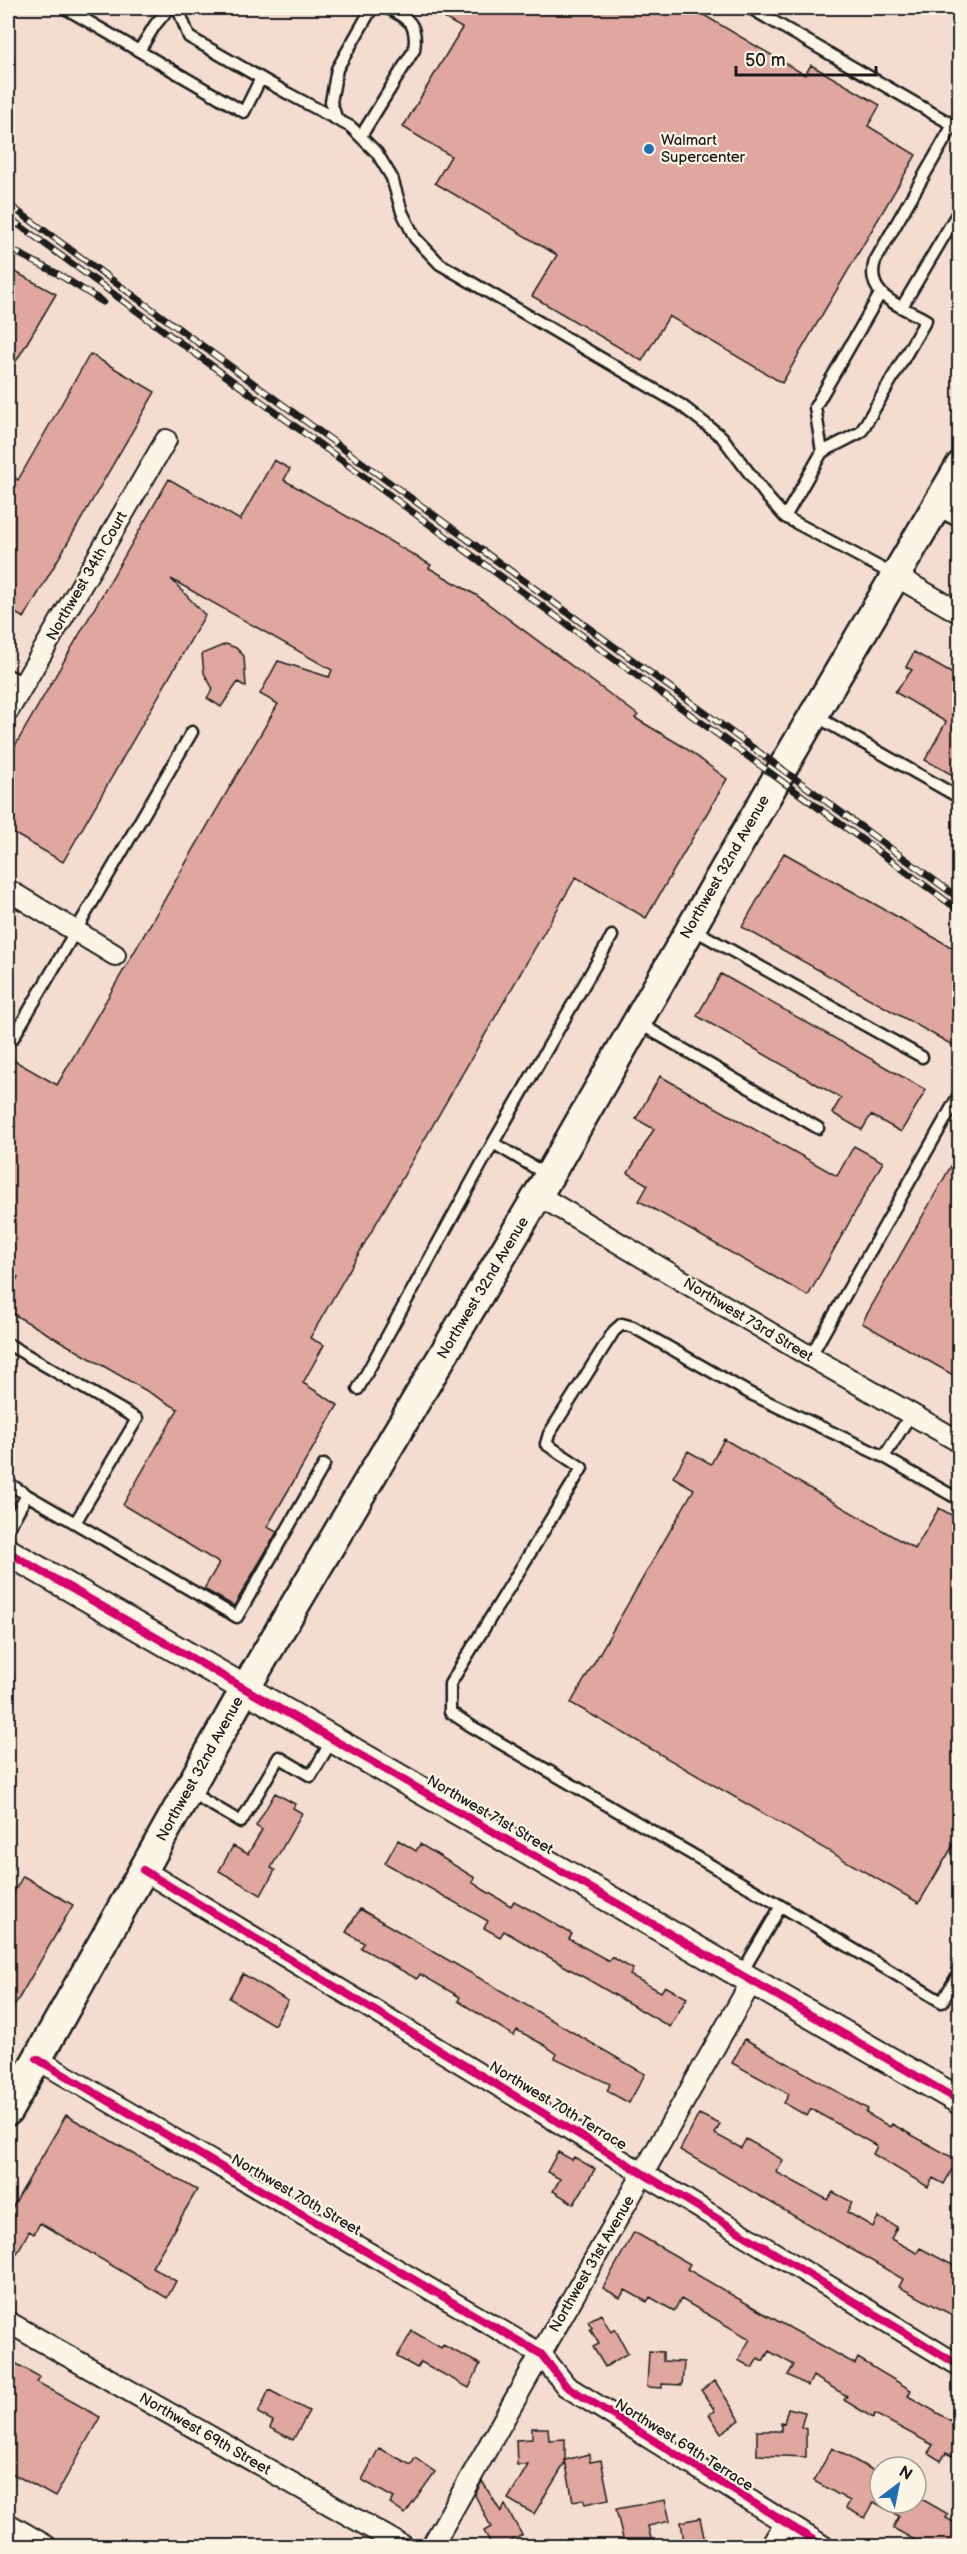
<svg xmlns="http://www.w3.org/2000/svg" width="967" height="2554" font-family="'Balsamiq Sans',sans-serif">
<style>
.building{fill:#e0a6a0;stroke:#1c1c1c;stroke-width:1.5}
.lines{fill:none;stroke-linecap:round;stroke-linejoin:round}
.service-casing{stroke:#1c1c1c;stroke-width:15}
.minor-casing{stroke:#1c1c1c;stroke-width:24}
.tertiary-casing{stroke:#1c1c1c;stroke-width:30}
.secondary-casing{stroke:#1c1c1c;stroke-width:33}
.service{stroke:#fcf5e5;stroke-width:10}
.minor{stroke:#fcf5e5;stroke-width:20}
.tertiary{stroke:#fcf5e5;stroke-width:26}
.secondary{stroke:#fcf5e5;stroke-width:28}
.rail-casing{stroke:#1c1c1c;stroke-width:7}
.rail{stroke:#fcf5e5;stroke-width:4.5;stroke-dasharray:14;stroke-linecap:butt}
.cycleway-casing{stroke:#fcf5e5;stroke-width:11}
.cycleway{stroke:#d6006c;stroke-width:8}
.poi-dot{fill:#1f6fb2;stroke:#fcf5e5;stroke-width:2}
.labels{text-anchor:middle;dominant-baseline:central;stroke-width:4.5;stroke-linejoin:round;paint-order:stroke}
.poi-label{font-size:15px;fill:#1c1c1c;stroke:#fcf5e5;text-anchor:start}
.street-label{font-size:15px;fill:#1c1c1c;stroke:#fcf5e5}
</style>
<rect width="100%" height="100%" fill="#f4ddd0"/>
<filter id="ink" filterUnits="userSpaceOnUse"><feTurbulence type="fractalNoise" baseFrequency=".0167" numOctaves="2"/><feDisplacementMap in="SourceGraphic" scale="12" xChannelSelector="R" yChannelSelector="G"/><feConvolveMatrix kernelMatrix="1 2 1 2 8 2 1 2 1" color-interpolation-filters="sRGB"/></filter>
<g filter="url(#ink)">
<path class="building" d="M426 8H692L805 75 811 65 880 105 868 126 916 155 782 383 669 316 642 361 532 296 557 255 435 183 451 156 403 127 462 28Z
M8 268 56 294 8 375Z
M90 354 155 392 24 618 8 609V474L18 480Z
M274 460 290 469 284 480 431 565 429 568 476 595 638 715 635 718 684 747 727 779 646 918 576 877 310 1338 324 1345 303 1383 338 1405 267 1527 277 1532 234 1606 204 1589 219 1563 123 1505 178 1409 8 1311V1295L18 1277 8 1272V1057L57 1085 278 704 260 694 278 661 329 677 332 670 171 579 205 615 63 862 8 830V758L169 479 240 520Z
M226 644 236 648 244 656 246 687 238 682 221 707 207 698 213 689 204 673 202 654Z
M914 652 960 678V779L925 760 946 722 895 692 912 670 906 667Z
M784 853 960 952V1036L954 1046 742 927Z
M721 974 926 1090 901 1132 871 1115 862 1130 832 1113 841 1098 697 1016Z
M660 1076 837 1176 854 1146 883 1162 808 1296 639 1201 648 1185 628 1173 654 1129 636 1119Z
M960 1150V1379L862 1323Z
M724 1439 915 1549 939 1508 960 1520V1834L919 1903 571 1703 694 1489 673 1477 688 1451 711 1464Z
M275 1793 295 1804 293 1808 302 1813 271 1868 275 1870 261 1895 219 1871 233 1846 248 1854 262 1830 256 1826Z
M398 1840 416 1851 420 1844 475 1878 472 1882 484 1890 511 1906 514 1901 536 1913 572 1934 569 1939 609 1961 612 1957 633 1969 630 1975 661 1992 665 1986 687 1998 670 2027 504 1931 500 1937 484 1928 488 1921 385 1863Z
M23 1876 73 1905 8 2017V1903Z
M360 1909 645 2074 629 2103 607 2091 610 2084 555 2058 557 2054 544 2045 517 2030 514 2036 458 2001 460 1997 420 1974 417 1979 361 1948 364 1943 346 1932Z
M243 1974 288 2001 274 2025 229 1998Z
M745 2039 868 2109 866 2113 890 2127 892 2124 957 2160 944 2184 933 2178 928 2187 873 2154 877 2146 811 2109 807 2116 784 2103 789 2094 732 2063Z
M699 2114 720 2124 715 2134 741 2148 746 2139 783 2160 776 2172 828 2200 833 2192 852 2202 847 2212 873 2227 878 2217 897 2227 891 2239 917 2253 920 2248 960 2269V2307L954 2316 899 2287 903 2279 680 2150Z
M66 2115 197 2190 152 2267 176 2281 167 2298 40 2223 34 2234 29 2231 8 2270V2215Z
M558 2152 572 2160 574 2157 595 2169 574 2204 553 2191 560 2179 547 2172Z
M634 2232 690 2264 687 2269 765 2314 855 2364 858 2358 911 2390 908 2396 960 2426V2460L946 2453 941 2461 928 2453 933 2445 875 2414 873 2418 844 2400 847 2396 813 2376 808 2386 788 2375 794 2365 769 2351 763 2361 758 2358 752 2368 738 2360 750 2339 681 2299 674 2311 650 2297 647 2302 625 2290 620 2298 603 2288Z
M601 2314 611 2332 615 2329 628 2353 605 2367 593 2347 599 2344 590 2329 592 2328 588 2321Z
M412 2331 441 2348 443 2345 480 2364 469 2388 421 2362 417 2368 397 2357Z
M649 2351 663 2352V2361L684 2362 682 2385 662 2384V2388L647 2387Z
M8 2359 40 2377 37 2382 100 2417 55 2497 8 2471Z
M715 2381 740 2420 721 2433 709 2414 715 2411 701 2390Z
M269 2390 309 2411 293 2440 270 2428 273 2421 258 2413Z
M788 2408 805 2412 801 2427 806 2429V2457L757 2455V2431H781V2422L784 2423Z
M532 2428H548L549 2440 565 2439V2463L534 2514 508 2499 528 2465H517L516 2440 532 2439Z
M379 2448 411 2465 415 2458 435 2472 405 2514 390 2504 394 2498 362 2480Z
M832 2448 880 2474V2503H917L920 2498 948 2514 946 2518 960 2526V2547H927L893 2528 899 2516 874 2502 865 2518 846 2508 850 2501 814 2481Z
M589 2454 590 2462 601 2460 609 2499 585 2504 583 2499 573 2501 565 2460Z
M482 2481 501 2512 505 2505 522 2535 501 2547H493L484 2531 491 2527 475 2495Z
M665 2500 670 2521 648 2526 652 2543 625 2547 616 2509Z
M700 2518 706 2547H685L681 2522Z"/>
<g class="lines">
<defs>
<path id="service" d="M65 8 244 112 261 78
M178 8 189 37 287 93 351 127 377 153 392 178 402 212 415 238 440 264 681 405 722 437 768 498 785 517 894 575
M750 8 960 129
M139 51 155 25 169 8
M337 120 331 102 337 69 372 8
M361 136 414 50C418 24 409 19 388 8
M902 307 960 209
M822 452 815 407 880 294
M935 509 960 522
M785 517 822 452 861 432 926 320C901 306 864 296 875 261L953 125
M8 675 25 684
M814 715 960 798
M691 928 922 1057
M637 1022 818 1128
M13 1038 192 732
M549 1176 493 1143 612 936
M8 1344 137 1419 75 1523
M810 1357 960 1093
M358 1389 493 1143
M884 1457 911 1414
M8 1483 27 1495
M960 1500 884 1457 751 1394 633 1327 622 1324 614 1331 549 1434 546 1444 582 1468 450 1684V1712L471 1726 781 1906 942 2002 960 1971
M8 1529 27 1495 237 1617 324 1465
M188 1791 241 1822 279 1757 311 1776 332 1740
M741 1974 781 1906"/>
<path id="minor" d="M896 576 960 613
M8 711 166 440
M8 890 115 955
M538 1195 804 1353 960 1442
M143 1870 960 2366
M37 2059 541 2354 566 2386 823 2546
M8 2322 403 2546
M8 2524 46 2546
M432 2546 752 1981
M771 2546 785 2524"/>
<path id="tertiary" d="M8 1552 960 2101"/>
<path id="secondary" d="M8 2111 245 1689 538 1195 789 757 960 466"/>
</defs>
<use href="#service" class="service-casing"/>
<use href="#minor" class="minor-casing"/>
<use href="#tertiary" class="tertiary-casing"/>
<use href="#secondary" class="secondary-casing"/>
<use href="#service" class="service"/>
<use href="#minor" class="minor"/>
<use href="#tertiary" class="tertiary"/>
<use href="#secondary" class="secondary"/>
<defs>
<path id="rail" d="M8 204 960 899
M8 217 960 911
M8 248 58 274 103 302"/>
</defs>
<use href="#rail" class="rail-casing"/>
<use href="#rail" class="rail"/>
<defs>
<path id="cycleway" d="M8 1552 960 2101
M143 1870 960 2366
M37 2059 541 2354 566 2386 823 2546"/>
</defs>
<use href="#cycleway" class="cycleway-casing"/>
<use href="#cycleway" class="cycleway"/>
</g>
</g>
<circle class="poi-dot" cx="649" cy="149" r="6"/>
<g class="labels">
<g class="poi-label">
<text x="661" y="140">Walmart<tspan x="661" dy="17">Supercenter</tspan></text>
</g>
<g class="street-label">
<text transform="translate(87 576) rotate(-60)">Northwest 34th Court</text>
<text transform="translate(725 867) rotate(-60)">Northwest 32nd Avenue</text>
<text transform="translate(483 1288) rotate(-59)">Northwest 32nd Avenue</text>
<text transform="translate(748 1320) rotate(31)">Northwest 73rd Street</text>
<text transform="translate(200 1769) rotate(-61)">Northwest 32nd Avenue</text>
<text transform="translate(490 1815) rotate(30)">Northwest 71st Street</text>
<text transform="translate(558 2106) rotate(31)">Northwest 70th Terrace</text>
<text transform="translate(296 2195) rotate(30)">Northwest 70th Street</text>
<text transform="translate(592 2264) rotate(-60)">Northwest 31st Avenue</text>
<text transform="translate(205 2434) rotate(30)">Northwest 69th Street</text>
<text transform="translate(684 2445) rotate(32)">Northwest 69th Terrace</text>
</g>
</g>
<rect width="967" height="2554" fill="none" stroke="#fcf5e5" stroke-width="30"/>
<rect x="15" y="15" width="937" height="2524" fill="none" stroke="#1c1c1c" stroke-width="2" filter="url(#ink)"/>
<g transform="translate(898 2485) rotate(32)"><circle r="28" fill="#fcf5e5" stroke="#a29e95" stroke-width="1.5"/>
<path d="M0-4.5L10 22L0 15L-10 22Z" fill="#1f6fb2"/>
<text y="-9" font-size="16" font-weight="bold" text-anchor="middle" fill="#1c1c1c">N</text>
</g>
<path d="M736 66v9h140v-9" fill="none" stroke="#1c1c1c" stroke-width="3"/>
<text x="745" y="66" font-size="18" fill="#1c1c1c" stroke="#fcf5e5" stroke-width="4.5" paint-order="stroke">50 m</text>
</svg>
